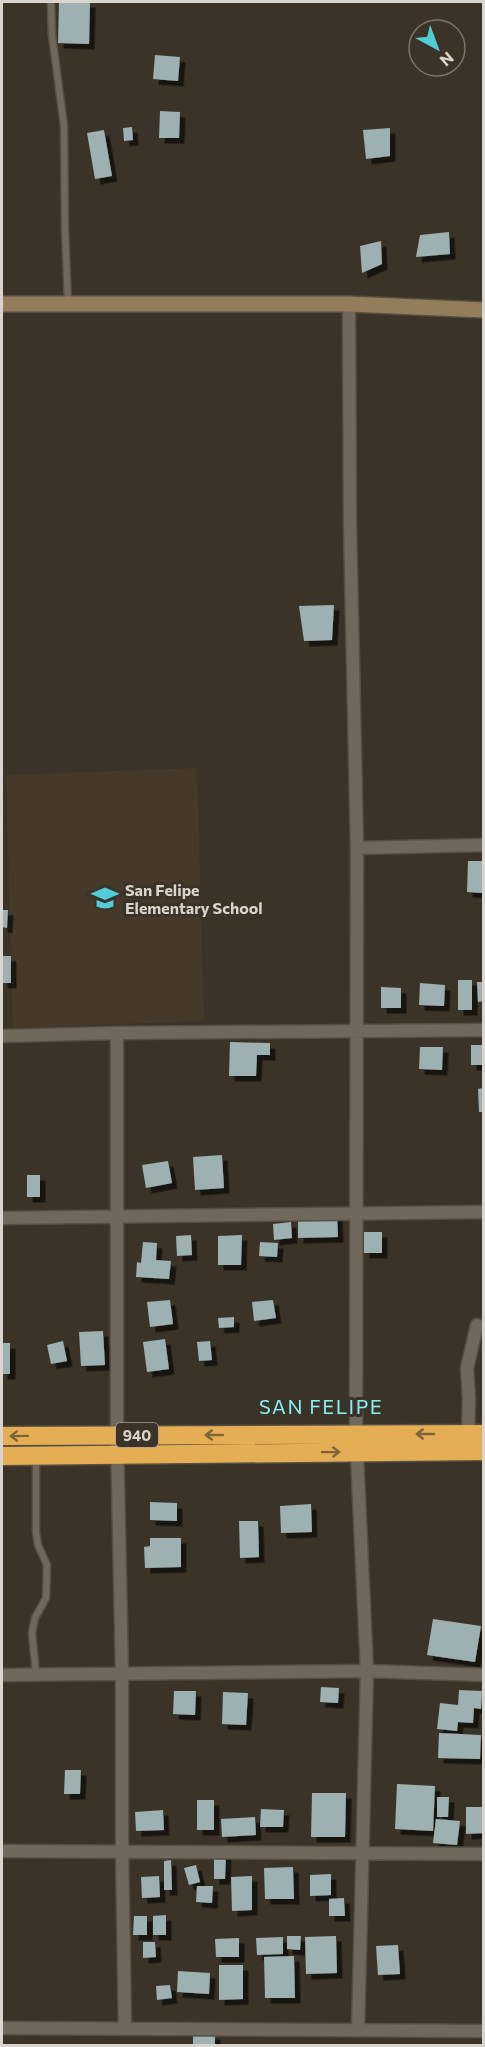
<svg xmlns="http://www.w3.org/2000/svg" width="485" height="2047" font-family="Commissioner,sans-serif">
<style>
.built{fill:#453a29}
.building{fill:#9db0b2;filter:url(#shadow)}
.lines{fill:none;stroke-linecap:round;stroke-linejoin:round}
.lane-casing{stroke:#554f45;stroke-width:9}
.street-casing{stroke:#554f45;stroke-width:15}
.secondary-casing{stroke:#554f45;stroke-width:18}
.highway-casing{stroke:#554f45;stroke-width:21}
.lane{stroke:#71685c;stroke-width:6}
.street{stroke:#71685c;stroke-width:12}
.secondary{stroke:#947d5a;stroke-width:15}
.highway{stroke:#e6ae54;stroke-width:18}
.oneway{stroke:#7f643a}
.labels{text-anchor:middle;dominant-baseline:central;stroke-width:6;stroke-linejoin:round;paint-order:stroke}
.shield{fill:#3b3328;stroke:#aaa49c;stroke-width:1.5}
.shield-label{font-size:15px;font-weight:bold;fill:#d9d5ce}
.poi-label{font-size:16px;font-weight:bold;fill:#d9d5ce;stroke:#3b3328;text-anchor:start}
.quarter-label{font-size:20px;letter-spacing:1.5px;fill:#85f0f9;stroke:#3b3328}
</style>
<defs>
<filter id="shadow"><feDropShadow dx="5.5" dy="5.5" stdDeviation="0" flood-color="#0009"/></filter>
</defs>
<rect width="100%" height="100%" fill="#3b3328"/>
<path class="built" d="M197 768 204 1021 13 1028 6 775Z"/>
<path class="building" d="M59 2H90L89 44 58 43Z
M155 55 180 57 178 81 153 79Z
M160 111 180 112 179 138H159Z
M132 127 133 140 124 141 123 128Z
M390 128V156L366 159 363 130Z
M104 130 112 176 95 179 87 133Z
M449 232 450 254 416 257 420 235Z
M381 241 382 264 362 273 360 246Z
M334 605 332 640 304 641 299 606Z
M468 861H483L482 893 467 892Z
M2 910H8L7 928 2 927Z
M2 956H11V983H2Z
M458 980H472V1010H458Z
M477 982H484V1001L478 1002Z
M420 983 445 985 444 1006 419 1005Z
M381 987 401 988V1008H381Z
M230 1042 270 1043V1055H257L256 1076H229Z
M471 1045H484V1065H471Z
M420 1047H443L442 1070 419 1069Z
M484 1088V1112H479L478 1089Z
M222 1155 224 1188 195 1190 193 1157Z
M168 1161 172 1183 146 1188 142 1165Z
M27 1175H40V1197H27Z
M337 1214 338 1237 298 1238V1216Z
M291 1222 292 1238 274 1240 273 1224Z
M364 1232H382V1253H364Z
M191 1235 192 1255 177 1256 176 1236Z
M242 1235 241 1265H218V1236Z
M143 1242 157 1243 156 1260 171 1261 169 1279 136 1277 137 1262 141 1263Z
M260 1242 278 1243 277 1257 259 1256Z
M170 1300 173 1324 150 1327 147 1302Z
M273 1300 276 1318 254 1321 252 1302Z
M234 1317V1327L219 1328 218 1318Z
M103 1331 105 1365 81 1366 79 1332Z
M165 1339 169 1369 147 1372 143 1342Z
M63 1341 67 1361 51 1364 47 1345Z
M210 1341 212 1360 199 1361 197 1342Z
M2 1343H10V1374H2Z
M150 1502 177 1503V1521L150 1520Z
M311 1504 312 1532 281 1533 280 1506Z
M239 1521H258L259 1557 240 1558Z
M150 1538H181V1567L145 1568 144 1547 150 1546Z
M433 1619 481 1626 475 1662 427 1655Z
M321 1687 339 1688 338 1703 320 1702Z
M459 1690 482 1691 481 1709 474 1708 473 1723 458 1722 457 1731 437 1729 440 1703 458 1705Z
M174 1691H196L195 1715 173 1714Z
M223 1692 248 1693 246 1725 222 1724Z
M439 1733 481 1735 480 1759 438 1758Z
M65 1770H81L80 1794H64Z
M397 1784 435 1786 433 1831 395 1829Z
M312 1793H346L345 1837H311Z
M437 1797H449L448 1817H437Z
M197 1800H214V1830H197Z
M466 1807H484V1833L466 1834Z
M261 1809 284 1810 283 1827H260Z
M163 1810 164 1830 136 1831 135 1812Z
M255 1817 256 1835 222 1837 221 1819Z
M436 1819 460 1821 457 1845 433 1843Z
M214 1853H226L225 1879H214Z
M171 1860 172 1890H164V1861Z
M196 1865 200 1882 189 1885 184 1868Z
M293 1867 294 1899H265L264 1868Z
M331 1874V1895L310 1896V1875Z
M159 1876 160 1897 142 1898 141 1877Z
M252 1876V1910L232 1911 231 1877Z
M197 1886H213L212 1903 196 1902Z
M344 1898 345 1916H329V1899Z
M166 1915V1935H153V1916Z
M134 1916H147V1935H133Z
M287 1936H301L300 1950 287 1949Z
M336 1936 337 1973 306 1974 305 1937Z
M283 1937V1954L257 1955 256 1938Z
M239 1938V1957H216L215 1939Z
M143 1942H155L156 1957 143 1958Z
M398 1945 400 1974 378 1975 376 1946Z
M294 1956 295 1998H265L264 1957Z
M219 1965H243V1999L219 2000Z
M178 1971 210 1973 209 1994 177 1992Z
M170 1985 172 1998 157 2000 156 1986Z
M215 2034V2046H193V2035Z"/>
<g class="lines">
<defs>
<path id="lane" d="M51 2 52 35 64 126 65 229 68 304
M36 1459V1532L38 1545 47 1565 46 1598 35 1618 32 1633 36 1674"/>
<path id="street" d="M349 304 350 525 357 848 356 1434 367 1671 358 2030
M357 848 484 845
M117 1033V1435L122 1675V1850L125 2029
M2 1036 117 1033 484 1030
M2 1218 484 1212
M468 1434 469 1399 467 1368 477 1325
M2 1675 367 1671 484 1675
M2 1851 484 1854
M2 2028 484 2031"/>
<path id="secondary" d="M2 304H349L484 310"/>
<path id="highway" d="M2 1436 484 1434
M2 1456 484 1451"/>
</defs>
<use href="#lane" class="lane-casing"/>
<use href="#street" class="street-casing"/>
<use href="#secondary" class="secondary-casing"/>
<use href="#highway" class="highway-casing"/>
<use href="#lane" class="lane"/>
<use href="#street" class="street"/>
<use href="#secondary" class="secondary"/>
<use href="#highway" class="highway"/>
</g>
<defs><path id="oneway-shaft" d="M-6 0H5M1.5-3L5.5 0L1.5 3" fill="none" stroke-width="1.6" stroke-linecap="round" stroke-linejoin="round" transform="scale(1.5)"/></defs>
<g class="oneway">
<use href="#oneway-shaft" transform="translate(425 1434) rotate(180)"/>
<use href="#oneway-shaft" transform="translate(214 1435) rotate(-180)"/>
<use href="#oneway-shaft" transform="translate(19 1436) rotate(179)"/>
<use href="#oneway-shaft" transform="translate(331 1452) rotate(-1)"/>
</g>
<defs>
<symbol id="school-bare" viewBox="-9 -9 18 18"><path d="M0-5L7-2L0 1L-7-2ZM-4 1L0 2.5L4 1V4Q0 6-4 4Z" fill="#52ccd6" stroke="#3b3328" stroke-width="2.5" paint-order="stroke"/></symbol>
</defs>
<g fill-rule="evenodd">
<use href="#school-bare" x="86" y="879" width="38" height="38"/>
</g>
<g class="labels">
<rect class="shield" x="116" y="1423" width="42" height="24" rx="4.5"/>
<g class="shield-label">
<text x="137" y="1435">940</text>
</g>
<g class="poi-label">
<text x="125" y="889">San Felipe<tspan x="125" dy="18">Elementary School</tspan></text>
</g>
<g class="quarter-label">
<text x="321" y="1406">SAN FELIPE</text>
</g>
</g>
<rect width="485" height="2047" fill="none" stroke="#d9d5ce" stroke-width="6"/>
<g transform="translate(437 48) rotate(139)"><circle r="28" fill="#3b3328" stroke="#7a746a" stroke-width="1.5"/>
<path d="M0-4.5L10 22L0 15L-10 22Z" fill="#52ccd6"/>
<text y="-9" font-size="16" font-weight="bold" text-anchor="middle" fill="#d9d5ce">N</text>
</g>
</svg>
